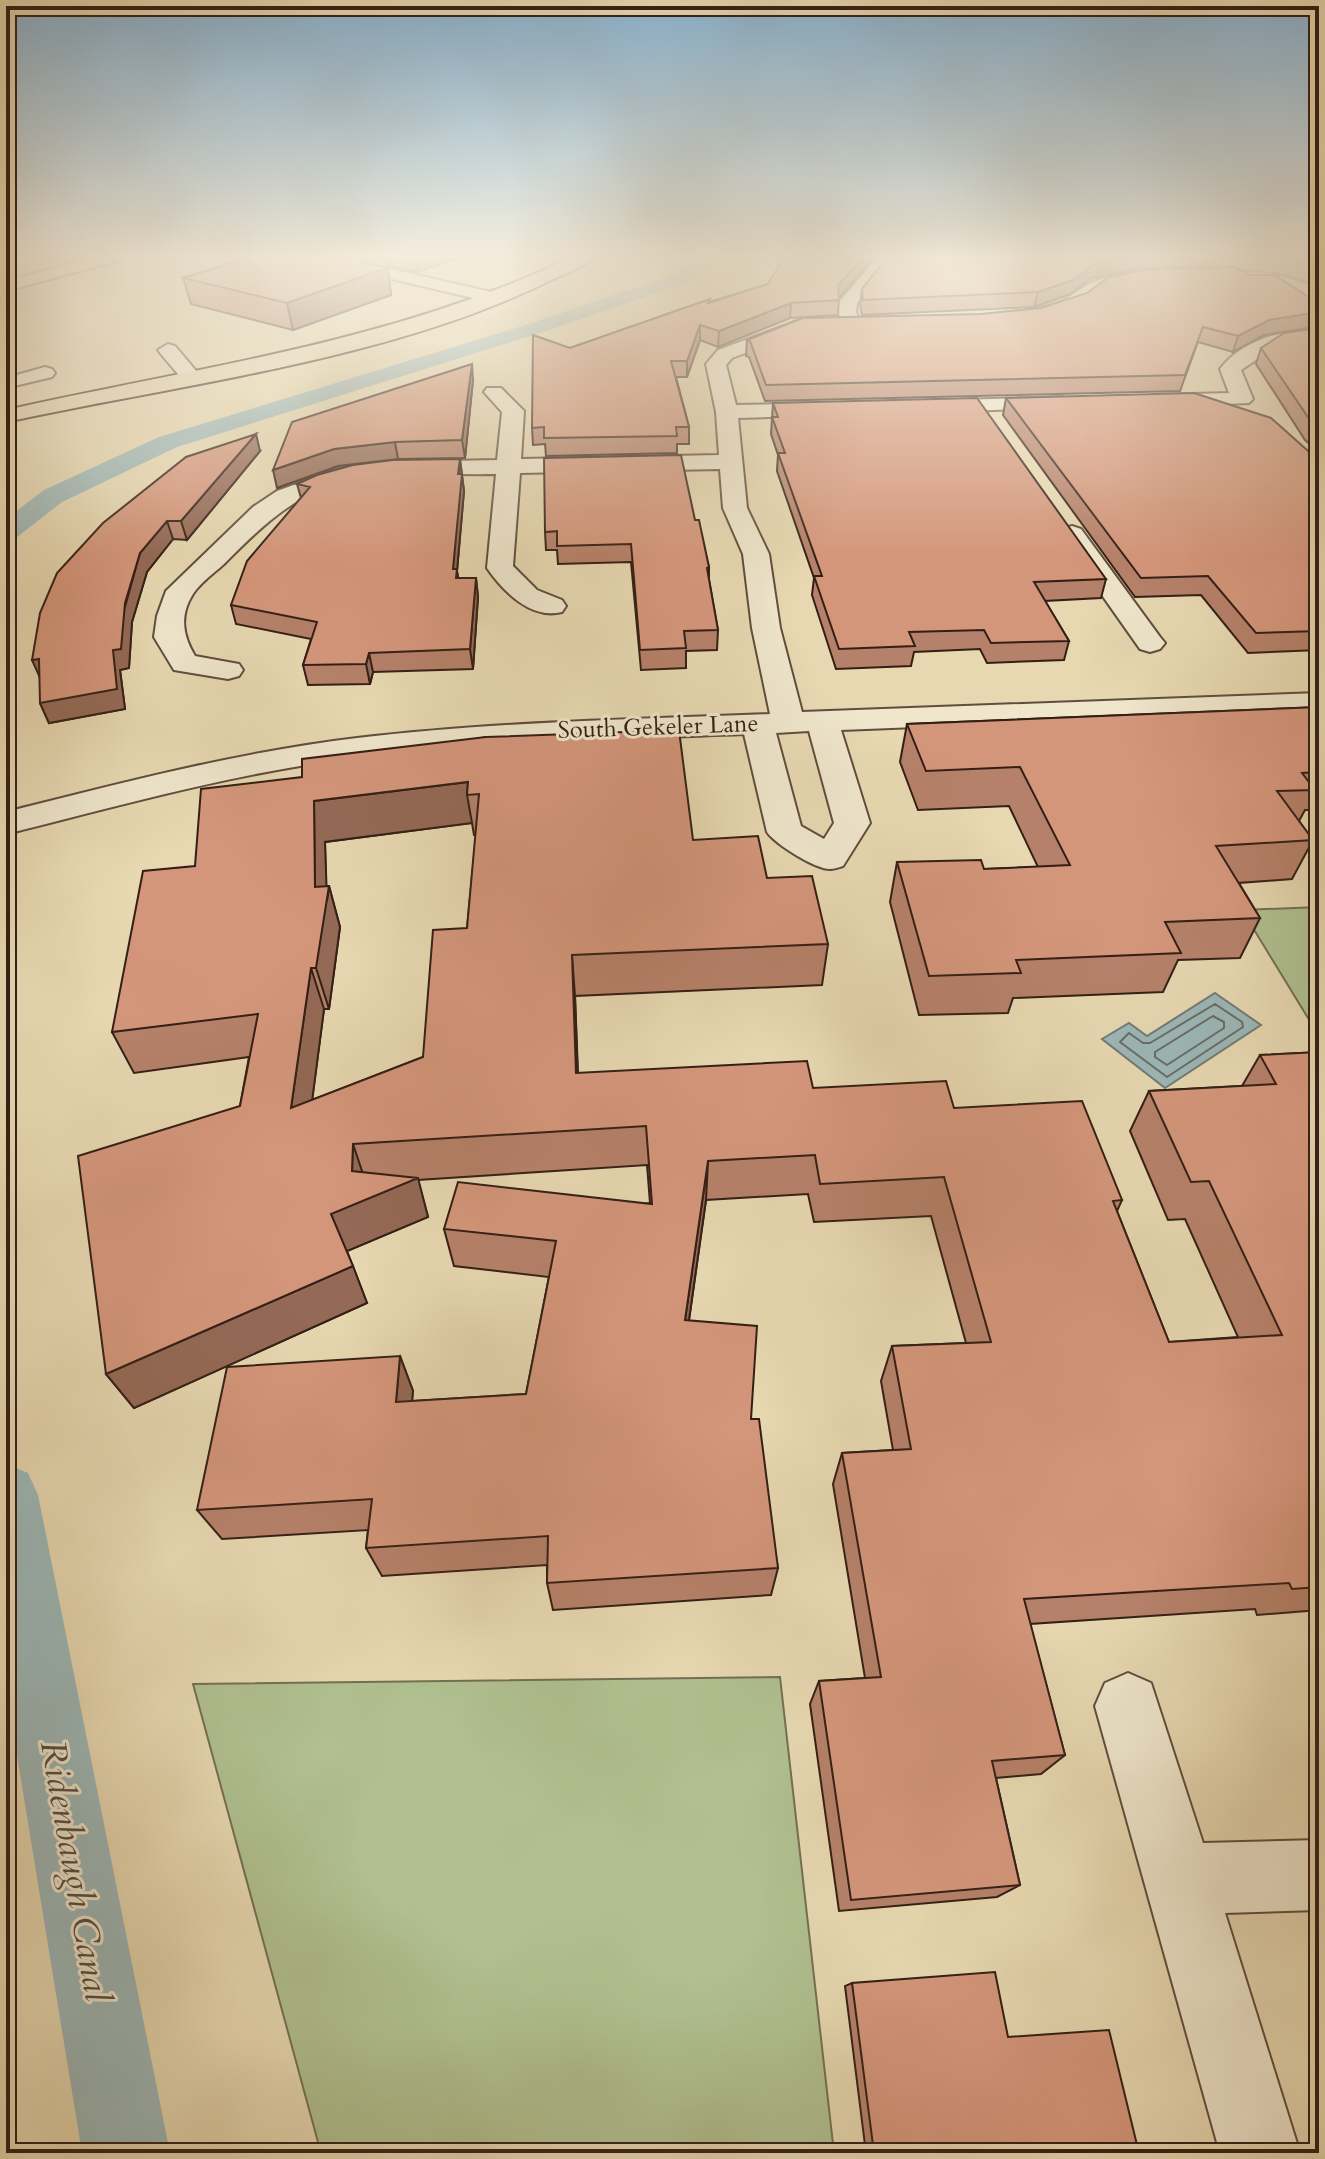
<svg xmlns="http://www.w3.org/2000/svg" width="1325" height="2159" font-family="Cardo,serif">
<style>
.green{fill:#b0c090;stroke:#727053;stroke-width:2}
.water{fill:#9cb7b7;stroke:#727a77;stroke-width:2}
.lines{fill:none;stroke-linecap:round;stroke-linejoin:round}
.shore{stroke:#686b66;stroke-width:2}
.canal{fill:#9cb7b7;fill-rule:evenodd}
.minor-casing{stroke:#614d3d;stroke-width:4}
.major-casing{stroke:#341f16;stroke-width:4}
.minor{fill:#efe6cc;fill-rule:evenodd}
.major{fill:#e7d8b1;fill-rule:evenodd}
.wall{fill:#b6816a;stroke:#341f16;stroke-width:2;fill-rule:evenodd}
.shaded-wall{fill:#946956;stroke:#341f16;stroke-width:2}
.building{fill:#d4967b;stroke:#341f16;stroke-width:2;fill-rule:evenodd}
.labels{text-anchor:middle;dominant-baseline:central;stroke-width:6;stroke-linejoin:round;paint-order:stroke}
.far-street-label{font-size:24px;fill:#341f16;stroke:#efe6cc}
.near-water-label{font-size:36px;font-style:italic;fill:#534d46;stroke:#efe6cc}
</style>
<rect width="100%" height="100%" fill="#e7d8b1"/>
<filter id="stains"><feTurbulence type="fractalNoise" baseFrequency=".0025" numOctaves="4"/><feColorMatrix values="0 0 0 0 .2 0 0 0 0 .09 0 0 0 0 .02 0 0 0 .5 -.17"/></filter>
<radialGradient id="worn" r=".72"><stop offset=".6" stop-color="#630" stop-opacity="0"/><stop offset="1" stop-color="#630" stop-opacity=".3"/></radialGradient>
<path class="green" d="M1165 255H1319V285L1278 273 1184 269Z
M1319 907V1036L1242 910Z
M780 1677 834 2153H321L193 1684Z"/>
<path class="water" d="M1215 993 1261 1025 1165 1088 1102 1039 1129 1023 1147 1036Z"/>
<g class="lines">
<path class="shore" d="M1215 1004 1242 1022 1243 1027 1167 1077 1120 1042 1129 1033 1143 1043H1150Z
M1213 1016 1224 1022V1028L1167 1065 1155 1057V1052Z"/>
<path class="canal" d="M704 255H725L689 282 543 332 177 447 62 502 16 538 6 540V519L44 490 159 437 529 324 675 274Z
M6 1464 28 1473 38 1495 170 2153H82L6 1688Z"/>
<defs>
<path id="minor" d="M104 255 122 257 120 260 6 291V281Z
M301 255H329L500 294 503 298 494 303 303 258Z
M879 255H895L857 303 856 312 861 323 859 327H845L838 312 839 302Z
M1177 267 1274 274 1319 288V300L1294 290 1243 279H1146L1105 289 1076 309 1038 320 1029 315 1032 311 1063 301 1090 283 1113 275Z
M802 319 809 321 811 325 809 329 732 358 726 365 736 405 831 403 842 409 831 415 738 418 747 508 769 554 780 628 802 712 1319 693V711L841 730 870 823 843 866C839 867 834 869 830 869 815 869 775 844 767 832L744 734C615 739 485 742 356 758 238 772 122 805 6 834V812C121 783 239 752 357 738 494 722 632 719 770 714L752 628 743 554 723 508 720 469 520 473 513 566 537 590 562 600 566 606 562 612C531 620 503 591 487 568L496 474C445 475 387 470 337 484 289 498 258 530 224 564 214 573 200 583 193 594 179 616 183 636 195 656L239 664 243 670 239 676 228 679 174 670 154 637 157 616 166 591 253 507 277 491 338 469 398 462 497 460 502 412 484 392 487 388H501L524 411 521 459 719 455 716 412 706 364 718 350ZM809 731 834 823 824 839 801 826 776 733Z
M1319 328V340L1277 346 1241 370 1253 399 1249 403 1155 407 1144 401 1155 395 1229 393 1220 369C1244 338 1283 331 1319 328Z
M168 344 175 346 197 372 200 376 197 380H183L161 354 158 350Z
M45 367 52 369 55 373 52 377 6 388V378Z
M1062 397 1069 399 1073 403 1069 407 923 413 912 407 923 401Z
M1072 526 1081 529 1160 637 1165 643 1160 649 1150 652 1140 649 1059 534 1063 529Z
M1128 1673 1151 1683 1203 1843 1319 1840V1910L1225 1913 1300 2153H1220L1095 1706 1105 1683Z"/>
<path id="major" d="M577 255H597C586 267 564 274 549 281 390 360 180 384 6 422V410C203 366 393 343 577 255Z"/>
</defs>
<use href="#minor" class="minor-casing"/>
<use href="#major" class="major-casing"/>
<use href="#minor" class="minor"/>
<use href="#major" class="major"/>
</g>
<path class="wall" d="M33 255H80L57 261Z
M239 255H468L417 272 387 265 391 295 293 330 191 304 183 278 240 260Z
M786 255H877L839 298 838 315 790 318 718 347 700 340 687 377H676L689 427V444H677V453L546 456 545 444 533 445 532 428 570 348 710 299 709 302 768 284Z
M889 255H1216L1213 266 1140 268 1091 278 1070 294 1034 307 862 315 860 304 862 289Z
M1250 275 1319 304V326L1264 335 1233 352 1198 342 1180 391 765 401 749 357 746 356 747 340 1041 308Z
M1319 328V452L1305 440 1256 364 1261 348Z
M473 380 465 458 398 459 338 466 277 488Z
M1006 398 1319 458V650L1248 653 1201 595 1135 597 1003 415Z
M773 403 1106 579 1101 598 1045 601 1069 641 1064 660 987 663 980 649 914 652 911 666 836 669 812 595 814 578 777 471 778 455 771 434Z
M260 451 187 540 173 539 147 572 132 622 129 668 120 670 125 709 49 723 40 703 186 457Z
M460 459 464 491 457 571 458 578H476L478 597 473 669 373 672 370 684 308 685 303 665 311 639 236 624 231 605 301 498 297 484Z
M695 520 709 567V580L718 630 717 650 686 651V668L641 670 631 562 558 564 557 550H546L545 532Z
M1319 707V810H1305L1299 821 1313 840 1292 879 1239 883 1260 918 1240 958 1178 960 1163 992 1013 998 1008 1013 919 1015 890 902 897 862 984 869 1038 867 1009 806 918 810 900 762 907 724Z
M486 737 693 840 767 878 828 944 822 985 575 996 578 1073 813 1088 954 1108 1122 1200 1117 1211 1169 1342 1238 1337 1185 1219 1168 1220 1130 1131 1149 1091 1242 1086 1260 1055 1319 1052V1610L1257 1615 1255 1609 1030 1624 1065 1755 1041 1774 996 1778 1020 1885 997 1897 839 1911 810 1704 819 1681 865 1678 833 1484 842 1453 893 1450 881 1381 892 1346 966 1343 931 1216 814 1222 808 1194 706 1200 689 1320 751 1419 778 1568 771 1595 553 1610 547 1583V1565L382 1576 366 1548 368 1530 222 1539 197 1510 400 1356 413 1391 412 1401 526 1394 549 1277 454 1266 444 1229 650 1203 647 1165 418 1180 428 1217 347 1251 367 1303 134 1408 106 1374 240 1106 249 1057 134 1073 112 1032 195 866 302 777ZM472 823 474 835H476L467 928 423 1057 312 1100 324 1009H329L340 927 329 886H326L325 842Z
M852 1983 1008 2037 1139 2153H866L845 1986Z"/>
<path class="shaded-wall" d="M55 255H80L57 261Z
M415 255H468L417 272Z
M866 255H877L837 300 838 285Z
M1140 255H1143L1140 268 1091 278 1070 294 1034 307 1038 292 1095 264Z
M386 256 391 295 293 330 287 303 363 263Z
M791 303 790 318 718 347 719 331Z
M1319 312V326L1264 335 1233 352 1238 336 1269 320Z
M700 325V340L687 377V361Z
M472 364 473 380 465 458 462 440Z
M256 434 260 451 187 540 181 521Z
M395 442 398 459 338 466 277 488 273 470 334 449Z
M460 459 464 491 457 571 460 588 453 569Z
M167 521 173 539 147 572 132 622 129 668 120 670 125 709 49 723 40 703 113 650 140 553Z
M476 578 478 597 473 669 470 649Z
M369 653 373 672 370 684 366 664Z
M39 659 41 680 32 660Z
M468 782 467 795 472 823 325 842 327 901 329 886 340 927 329 1009 316 968 314 801Z
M572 955 575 996 579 1113 576 1073Z
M311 968 324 1009 306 1148 291 1108Z
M353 1144 366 1183 418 1178 428 1217 345 1252 331 1214 352 1171Z
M708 1161 706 1200 684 1355 685 1320Z
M353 1266 367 1303 134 1408 106 1374Z
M400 1356 413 1391 409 1435 396 1402Z"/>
<path class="building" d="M239 255H382L386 256 363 263 387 268 287 303 183 278 249 258Z
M786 255H866L838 285 839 300 791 303 719 331 700 325 687 361H671L689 427H676L677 436 544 438V427L532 428 533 335 570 348 710 299 708 303 768 284Z
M889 255H1140L1095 264 1073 280 1038 292 863 300 862 289Z
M1234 267 1250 275H1275L1319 304V312L1269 320 1238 336 1203 327 1185 375 766 385 750 341 747 340 803 318 981 314 1041 308 1087 293 1109 277 1144 270Z
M1319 328V429L1312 423 1261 348 1284 333Z
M472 364 462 440 395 442 334 449 273 470 292 422Z
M1194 393 1271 418 1316 458H1319V631L1256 633 1208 576 1141 578 1006 398Z
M977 398 1106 579 1034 582 1069 641 991 643 984 630 909 632 915 646 839 649 814 576H822L778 453H785L772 417H778L773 403Z
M256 434 181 521H167L140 553 125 603 121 649 113 650 117 689 40 703 39 659 32 660 40 613 57 573 103 523 186 457Z
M681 455 695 520H699L709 567 707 568 718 630 684 631 686 648 640 650 631 544 557 546V531L545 532 544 458Z
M460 459 458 474H462L453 569H457L456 578H476L470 649 369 653 366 664 303 665 317 622 231 605 247 561 310 487 297 484 317 475 353 465 393 460Z
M1319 707V772L1302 773 1315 790 1277 791 1313 840 1216 846 1260 918 1165 922 1181 953 1016 960 1021 973 929 976 897 862 981 860 984 869 1070 865 1020 767 926 771 907 724Z
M679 730 693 840 758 836 767 878 812 876 828 944 572 955 576 1073 807 1061 813 1088 946 1081 954 1108 1082 1101 1122 1200 1113 1201 1169 1342 1282 1335 1209 1181 1191 1182 1149 1091 1276 1084 1260 1055 1319 1052V1587L1292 1589 1289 1583 1024 1599 1065 1755 992 1761 1020 1885 851 1900 819 1681 881 1677 842 1453 911 1449 892 1346 991 1342 944 1177 820 1184 815 1155 708 1161 685 1320 757 1326 751 1419H759L778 1568 547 1583 548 1536 366 1548 372 1499 197 1510 227 1367 400 1356 396 1402 526 1394 556 1241 444 1229 458 1182 652 1204 646 1126 353 1144 352 1171 418 1178 331 1214 353 1266 106 1374 78 1156 240 1106 258 1014 112 1032 143 871 195 866 201 789 302 777V759L486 737ZM468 782 467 795 479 794 467 928 433 930 423 1057 291 1108 311 968H316L329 886 315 887 314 801Z
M995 1972 1008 2037 1109 2030 1139 2153H874L852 1983Z"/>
<linearGradient id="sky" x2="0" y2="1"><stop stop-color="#89b5d4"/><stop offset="0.46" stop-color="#f4eddc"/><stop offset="1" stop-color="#f4eddc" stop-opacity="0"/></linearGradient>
<rect width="1325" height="557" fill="url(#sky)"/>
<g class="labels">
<g class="far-street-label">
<text transform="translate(658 727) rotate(-2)">South Gekeler Lane</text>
</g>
<g class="near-water-label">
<text transform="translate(75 1871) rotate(80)">Ridenbaugh Canal</text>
</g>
</g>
<rect width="1325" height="2159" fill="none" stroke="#e7d8b1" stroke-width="32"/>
<rect x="8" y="8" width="1309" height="2143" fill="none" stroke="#341f16" stroke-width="4"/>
<rect x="16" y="16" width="1293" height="2127" fill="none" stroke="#341f16" stroke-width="2"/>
<rect width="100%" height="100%" filter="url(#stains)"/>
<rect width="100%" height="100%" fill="url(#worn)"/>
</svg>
